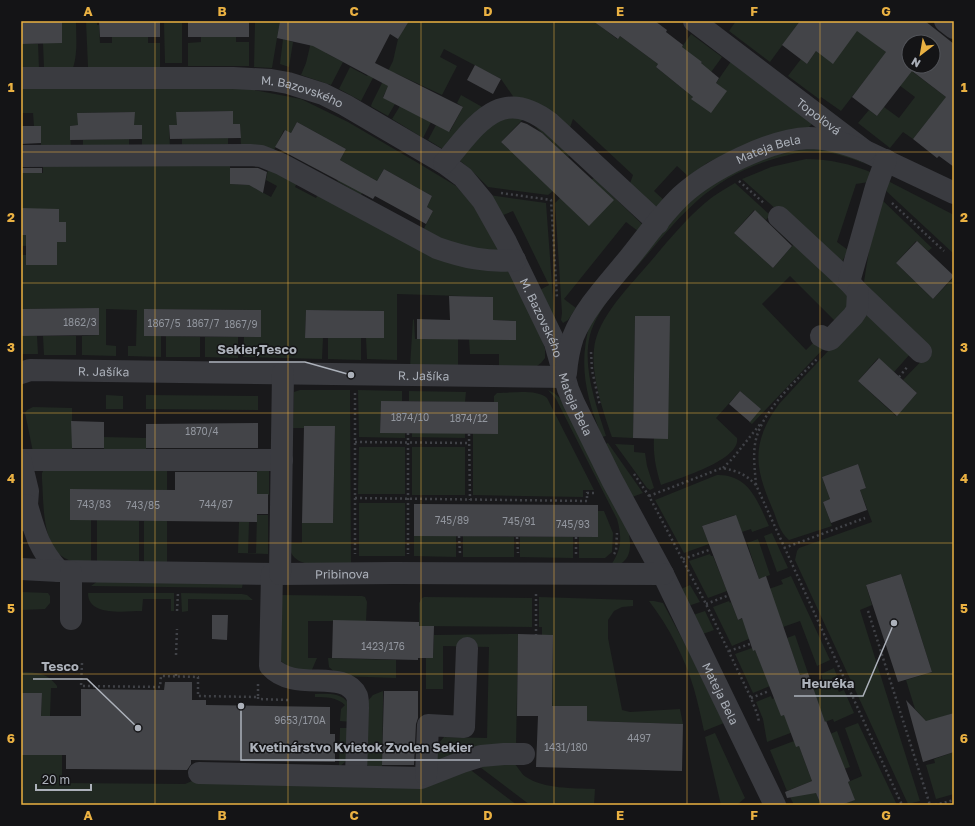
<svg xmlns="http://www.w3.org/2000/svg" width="975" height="826" font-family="'Golos Text',sans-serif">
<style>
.green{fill:#212922}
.building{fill:#434448;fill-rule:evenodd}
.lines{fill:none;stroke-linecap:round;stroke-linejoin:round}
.path{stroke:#404247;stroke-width:2.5;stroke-dasharray:2 3;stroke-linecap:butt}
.minor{stroke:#3a3b40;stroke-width:22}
.grid{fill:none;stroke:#eab142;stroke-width:1;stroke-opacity:0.55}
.labels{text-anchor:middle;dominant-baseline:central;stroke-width:3;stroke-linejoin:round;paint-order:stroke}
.number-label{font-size:10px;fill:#92969e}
.street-label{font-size:12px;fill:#acb1ba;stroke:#141416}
.leader{fill:none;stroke:#acb1ba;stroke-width:1.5}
.callout-dot{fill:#acb1ba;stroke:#141416;stroke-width:1.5}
.callout-label{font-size:13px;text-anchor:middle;font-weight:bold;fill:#acb1ba;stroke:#141416;stroke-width:3;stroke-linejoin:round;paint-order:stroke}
.neatline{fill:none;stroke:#eab142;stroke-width:1.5}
.grid-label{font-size:13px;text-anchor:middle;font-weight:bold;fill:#eab142}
</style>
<rect width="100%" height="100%" fill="#19191b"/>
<path class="green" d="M62 21H76C76 36 78 53 73 68H44L43 43H62Z
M86 21H97V25H99L100 43H112V37L148 36V43H160V67H88Z
M153 21H195V22L182 23V63H165L164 23 153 22Z
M241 21H280L277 38 272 68 254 67 255 22Z
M316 21 338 30 326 53 343 62 331 85 301 75 306 63Z
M406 21H601L599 25 617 39 620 36 658 64 656 67 693 97 691 99 716 83 732 60 812 123V124L808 128 725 154 707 163 689 177 677 166 654 191 666 202 658 206 654 207 628 189 633 175 573 119 568 133 517 102 501 79 444 49 440 57 457 66 442 95 395 73 383 97 395 104 388 116 372 107 371 106 372 103 393 61 398 39 407 23Z
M736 21H800L770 62 729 31Z
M845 21 954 103V122L937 109 913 139 903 132 890 148 858 123 869 110 877 116 884 107 899 118 915 97 875 67 841 111 821 97 819 99 788 76 801 59 807 64 816 51Z
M691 34 722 57 709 75 699 67 702 62 679 51Z
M201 37H236V42H249V66H188V43L201 42Z
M283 39 293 42 289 67 280 64Z
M21 44H38L39 68H21Z
M350 67 367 76 370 71 375 74 361 101 339 89Z
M239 87 301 99 348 122 418 163 456 186 474 206 497 247 499 253 498 255 421 234 433 211 427 207 432 196 384 169 377 181 370 177 361 195 337 181 347 164 340 160 346 149 297 122 291 133 284 130 273 152 241 148 240 124H233L232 111 177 112V125H169L170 150H142V125H134V112L78 113V125L70 126 71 151H41V126H34L33 113H21V88Z
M461 95 484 108 445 149 441 148 428 140 436 125 450 131 463 107 457 103Z
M400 106 431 122 423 138 392 119Z
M527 114 571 154 568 157 525 117 501 142 553 191 548 195 488 187 471 170 458 159 487 123Z
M228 138V144L182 145V139Z
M129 139V145L83 146V140Z
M805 148 840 151 868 165C853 159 838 153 822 152 807 150 791 154 777 158 710 177 683 213 640 263 622 284 598 307 590 335 582 367 596 405 606 436L602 437C586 397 578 365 590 323L679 211 713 182 768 157Z
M806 159C830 159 850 164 873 173L869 182 856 184 837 242 848 250 842 262 814 243 742 179 771 167Z
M230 160V184L249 185 271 197 277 186 266 180 269 164 299 179 295 187 316 198 320 190 508 270 539 329 545 349V358L541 363 537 366 499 368V354H470L469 339 516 340V321L493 320V297L397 294V360L367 359 366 338H384V311L306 310 305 337 323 338 322 359 243 357 244 337H261V310L144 309V336H161V357L128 356V346H136L137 310 106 309V345L116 346V356L82 355V336L99 335V308L21 309V255H52V245L21 246V173H43V161Z
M594 178 642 224 638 231 626 222 564 299 576 308 568 320 563 323 561 320 562 313 555 203 560 198Z
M888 181 954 215V254L884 189Z
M735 183 770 215 766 220 754 210 734 233 773 268 793 245 778 231 782 226 847 289 850 305 835 321 790 276 762 304 806 350 816 340 824 348 752 424 749 422 760 409 740 391 716 418 737 438C741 460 677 479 661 485 656 469 653 455 654 438L669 316H635L633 438 612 437C603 411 591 376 594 349 597 317 631 285 651 261 668 241 685 220 705 203 714 195 725 189 735 183Z
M489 195 546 203 554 312 553 322 538 291 549 285 513 211 501 216Z
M881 199 932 248 928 251 916 241 896 263 933 299 954 277V713L927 722 915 709 906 680 932 672 901 574 866 585 872 605 860 610 920 801 908 804 795 560 797 551 799 548 872 522 860 490 866 488 858 464 822 477 830 499 823 502 832 526 789 540C780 533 777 520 773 510 754 467 751 443 779 404L866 310 911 353 894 372 878 358 858 381 896 416 917 393 903 380 929 353 863 288 871 238Z
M413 319 414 320 415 339H458V368L410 367Z
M21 336H37L38 354H21Z
M43 336H76V355H44Z
M166 336 200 337V357H166Z
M205 337H238V358L205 357Z
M328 338H361V360L328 359Z
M300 390H350L351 563C342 563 333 563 323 564 305 564 292 564 288 543H302V523H333L335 426H304V428H293L294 392Z
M358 390 402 391V401H381L380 432 405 433V438L359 437Z
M548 390 554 393 562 400 628 529C630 538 633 555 623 562 620 565 615 564 611 565 622 549 622 537 617 519L556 399Z
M409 391 466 392 465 402 409 401Z
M497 393C511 393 537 389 547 398L594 490H583V497L473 495V433L498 434V402H494V396Z
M106 395 123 396V409H106Z
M146 395 258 396V410L146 409Z
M33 407 72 408V452H33L25 413 27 410Z
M412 433H465V438L412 437Z
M104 437 146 438V453L104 452Z
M608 443 643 493 632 497 605 444Z
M615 444 634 445V452L645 453 647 466 654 488 650 490 647 488Z
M359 447H405V494H358Z
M412 447H465V495H412Z
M44 469H167V490L70 489V520H91V562C85 562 78 563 72 561 41 553 44 505 42 479V473Z
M257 471H269V495L257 494Z
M717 475C749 474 758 502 769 526L752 532 751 529 742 532 735 515 702 526 709 544 684 553 655 500Z
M359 503H405V556H359Z
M598 511H604L613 533 612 552 605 558H579V537H598Z
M257 515H268V554L238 553 239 522H249L248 553H256Z
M97 520 139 521V563L97 562Z
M144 521H167V563H144Z
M772 533 788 568 777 572 764 536Z
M414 536H456V557L414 556Z
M463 536 514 537V557H463Z
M520 537H573V558L520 557Z
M758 539 770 575 759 579 747 543Z
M710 554 711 556H713L727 591 708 598 689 561Z
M791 576 830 660 817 666 800 621 783 627 763 591 783 584 781 580Z
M98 581 243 582 242 588 91 586Z
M690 585 700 602 688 606 679 590Z
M21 592 48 593 50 596V603L45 609 21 610Z
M88 593H174V611H171V599H143L142 611C125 611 88 617 88 593Z
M181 593 242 594 247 595 253 600 188 599V611L182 612Z
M281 595 362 596 365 597 367 602 366 621H308V658H317L311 672 299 676 281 661Z
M424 597 532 598V627L419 626V603L422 598Z
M539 597 633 600V606L622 607 614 611 608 620V638L622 710 630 712 680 709 683 724 587 721V707L562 706 552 716 553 635H542V627H539Z
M649 601H654L663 603 685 644 724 723 704 731C701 717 698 703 694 689 685 658 669 627 649 601Z
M729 601 730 603 731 602 738 620 744 618 751 638 732 646 713 607Z
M705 611 714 630 703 634 693 615Z
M518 634 516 748 438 763 433 750 444 737 487 738 489 647 443 646V689H426V658H433L434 635Z
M795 635 808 673 800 675 787 638Z
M752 648 753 650H755L770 686 753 693 735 654Z
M328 658 396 660V678L339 676 329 667Z
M834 668 837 676 832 678 839 692 844 690 854 713 834 722 833 719 825 722 805 688 823 681 821 674Z
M21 672C36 672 48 673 57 686V688H51L50 716H41L42 693H21Z
M383 691V702L382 772 369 767 366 763V703L373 695Z
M315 694C325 694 341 692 348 703 351 708 352 716 353 722L340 721 341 709 345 705C336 697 327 697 315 697Z
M771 696 772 699 774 698 786 714 793 732 767 742 763 719 756 702Z
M858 723 897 805H841L854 800 848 782 862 776 845 728Z
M62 724V783L185 784 192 781 468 768 517 805H21V787H23V755H41Z
M340 728H353L350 758 339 767Z
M837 731 850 767 844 769 830 734Z
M715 733 745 798 737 805H721L705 737Z
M794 741 799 746 812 781 787 791 770 750Z
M954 752V794L936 799 926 765 935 763 934 759Z
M513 763C519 767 520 773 526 777 544 789 573 788 595 789L594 805H530L476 764Z
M812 789 814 793H816L821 805H794L790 797Z"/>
<path class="building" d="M21 21H62V43L21 44Z
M99 21H153V22H160V37H100Z
M195 21 249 22V37H188V22H195Z
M280 21H409L398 39 390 34 375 63 463 107 449 132 383 98 388 86 313 46 277 38Z
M593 21H655L667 30 666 32 683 45 682 47 702 62 701 63 719 78 716 83 727 91 711 113 691 99 693 97 656 67 658 64 620 36 618 39Z
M800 21H925L954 44V167L939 156 937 158 913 139 946 97 912 71 877 116 852 97 886 52 857 31 833 64 816 51 807 64 782 45ZM909 42H933V66H909Z
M475 65 501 79 493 94 467 80Z
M233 111V124H240L241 138 170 139 169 125H177L176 112Z
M135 112 134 125H142V139L70 140V126L78 125 77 113Z
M297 122 346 149 340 160 359 171 377 181 384 169 432 196 427 207 433 211 426 224 375 196 373 199 275 147 285 130 291 133Z
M521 122 527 124 542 133 614 200 589 226 501 142Z
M21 126H41V143L21 144Z
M21 168H42V173H21Z
M230 168H258L267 172 263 193 249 185 230 184Z
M21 208 59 209V222H66V242H57V265H26V235H21Z
M755 210 792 246 773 268 734 233Z
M917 241 954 276 933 299 896 263Z
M449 296 493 297V320L516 321V340L417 339V319L450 320Z
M99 308V335L21 336V309Z
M144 309 261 310V337L144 336Z
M306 310 384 311V338H305Z
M635 316H670L668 439 633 438Z
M879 358 917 393 897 416 858 381Z
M740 391 761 409 750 422 729 404Z
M381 401 498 402V434L380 433Z
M71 421 104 422V448H72Z
M258 423V448H146V424Z
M304 426H335L333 523H302Z
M858 464 866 488 860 490 867 510 831 523 823 502 830 499 822 477Z
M175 472H257V494H268V514H257V522L70 520V489L175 490Z
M414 504 598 505V537L414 536Z
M736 515 759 579 766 576 800 675 808 673 825 722 826 721 850 781 848 782 855 800 841 805H821L816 793 787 798 785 792 812 781 799 746 796 747 784 715 781 716 755 650 753 651 742 618 738 620 702 526Z
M901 574 932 672 898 682 866 585Z
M212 615H228L227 640 212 639Z
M333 620 419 622V626H434L433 658H418V660L332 658Z
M518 634 553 635 552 706H587V721L683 724 682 771 536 767 538 716H517Z
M165 682H192V700H206V705L330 707V734H335V762L191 760V764L187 770 74 769H66V755H21V693H42L41 716H81V689L164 690Z
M384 691H418V718L416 724 414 765H382Z
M906 700 926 721 954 713V752L923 762Z"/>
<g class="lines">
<path class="path" d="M739 181 765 204
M501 193 551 200 557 298
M892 203 944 251
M591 352 592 370 600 406
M899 377 908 366
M355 393V554
M408 433V554
M469 434 470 500
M355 442 469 443
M723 468 733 458 761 423
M634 474 649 496 706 604 751 698 758 716 759 723
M756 485C755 471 753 458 755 444 760 412 796 381 818 358
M649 496 722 468C738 471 745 474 756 485L902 805
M355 498 587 501V493H596
M459 536 460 553
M517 537 518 553
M576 537V554
M784 548 865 518
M614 554 616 551 617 533
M683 559 709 550
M536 594V635
M706 604 727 596
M177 611 178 593
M868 611 930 805
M729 651 750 644
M176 655 177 629
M82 663 81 686 160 687 161 676 198 677V696L258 697V682
M176 676V672
M258 697V699L289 700
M751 698 769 691
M935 805 954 800"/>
<g class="minor">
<path id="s1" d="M694 21 865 151 954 193"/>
<path d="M945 21 954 28"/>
<path id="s2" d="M21 78H233L271 80 288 83 323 94 345 105 444 163 463 177 483 201 506 242 555 343 568 389 574 403 612 480 663 574 775 805"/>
<path d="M21 156 250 155 261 156 281 164 437 248C463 257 488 263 515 260"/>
<path d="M444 163C476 126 499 84 550 123L658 223"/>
<path d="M779 217 849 282 858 292 921 352"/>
<path d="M849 282 876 187 886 160"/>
<path d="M821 336 828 340 831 339 853 316 857 310 858 292"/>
<path id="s3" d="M21 373 30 370 565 377"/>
<path id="s4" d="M566 373C567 361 569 349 573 337 585 307 609 283 629 258 646 237 662 214 681 196 709 170 771 139 809 138 828 138 847 144 865 151"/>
<path d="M21 460H282"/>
<path d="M21 462 28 491 27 505 24 520"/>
<path d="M27 505C35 533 39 549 59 571"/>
<path id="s5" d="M21 569 59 571 280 574 394 573 663 574"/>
<path d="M71 572V619"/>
<path d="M272 574 270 666C295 694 344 667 357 696 358 699 358 704 358 708L356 776"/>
<path d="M280 574 283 373"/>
<path d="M199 773 421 778 462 762 481 756 504 754H524"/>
<path d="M426 775 428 725 464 727 467 648"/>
</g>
</g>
<path class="grid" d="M155 21V805M288 21V805M421 21V805M554 21V805M687 21V805M820 21V805M21 152H954M21 283H954M21 413H954M21 543H954M21 674H954"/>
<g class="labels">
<g class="number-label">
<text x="80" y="322">1862/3</text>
<text x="164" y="323">1867/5</text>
<text x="203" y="323">1867/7</text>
<text x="241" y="324">1867/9</text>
<text x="410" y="417">1874/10</text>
<text x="469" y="418">1874/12</text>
<text x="202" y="431">1870/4</text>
<text x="94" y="504">743/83</text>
<text x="216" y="504">744/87</text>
<text x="143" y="505">743/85</text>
<text x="452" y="520">745/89</text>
<text x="519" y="521">745/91</text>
<text x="573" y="524">745/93</text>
<text x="383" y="646">1423/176</text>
<text x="300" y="720">9653/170A</text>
<text x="639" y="738">4497</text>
<text x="566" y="747">1431/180</text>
</g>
<g class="street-label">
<text stroke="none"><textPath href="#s2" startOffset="283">M. Bazovského</textPath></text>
<text stroke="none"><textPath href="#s1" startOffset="157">Topoľová</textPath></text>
<text stroke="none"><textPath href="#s4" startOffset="315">Mateja Bela</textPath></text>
<text stroke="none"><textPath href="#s2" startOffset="629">M. Bazovského</textPath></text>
<text stroke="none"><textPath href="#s3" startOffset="83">R. Jašíka</textPath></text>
<text stroke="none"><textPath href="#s3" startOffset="403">R. Jašíka</textPath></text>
<text stroke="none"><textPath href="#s2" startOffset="722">Mateja Bela</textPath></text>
<text stroke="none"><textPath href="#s5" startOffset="321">Pribinova</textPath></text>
<text stroke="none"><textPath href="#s2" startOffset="1046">Mateja Bela</textPath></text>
</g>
</g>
<path class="leader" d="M351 375L305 362H209M138 728L87 679H33M894 623L863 696H794M241 706L241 760H480"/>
<g class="callout-dot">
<circle cx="351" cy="375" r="4"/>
<circle cx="138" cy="728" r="4"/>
<circle cx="894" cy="623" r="4"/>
<circle cx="241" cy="706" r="4"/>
</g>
<g class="callout-label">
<text x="257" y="354">Sekier,Tesco</text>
<text x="60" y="671">Tesco</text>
<text x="828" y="688">Heuréka</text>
<text x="361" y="752">Kvetinárstvo Kvietok Zvolen Sekier</text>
</g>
<rect width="975" height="826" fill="none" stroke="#141416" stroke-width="44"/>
<g transform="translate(921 54) rotate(211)"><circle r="19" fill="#141416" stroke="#515358"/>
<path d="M0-3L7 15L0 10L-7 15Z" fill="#eab142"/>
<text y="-6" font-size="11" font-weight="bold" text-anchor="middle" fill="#acb1ba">N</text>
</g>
<path d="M36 784v6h55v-6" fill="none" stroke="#acb1ba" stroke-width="2"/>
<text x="42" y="784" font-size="12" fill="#acb1ba" stroke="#141416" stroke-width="3" paint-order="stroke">20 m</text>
<rect x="22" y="22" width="931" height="782" class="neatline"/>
<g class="grid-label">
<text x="88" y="16">A</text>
<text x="222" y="16">B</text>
<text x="354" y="16">C</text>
<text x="488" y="16">D</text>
<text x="620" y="16">E</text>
<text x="754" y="16">F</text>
<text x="886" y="16">G</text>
<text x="11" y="92">1</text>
<text x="964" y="92">1</text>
<text x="11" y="222">2</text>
<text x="964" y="222">2</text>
<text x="11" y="352">3</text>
<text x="964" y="352">3</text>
<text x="11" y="483">4</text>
<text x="964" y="483">4</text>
<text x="11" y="613">5</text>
<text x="964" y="613">5</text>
<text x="11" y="743">6</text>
<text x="964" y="743">6</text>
<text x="88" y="820">A</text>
<text x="222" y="820">B</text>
<text x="354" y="820">C</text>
<text x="488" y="820">D</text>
<text x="620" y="820">E</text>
<text x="754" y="820">F</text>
<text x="886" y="820">G</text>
</g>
</svg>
